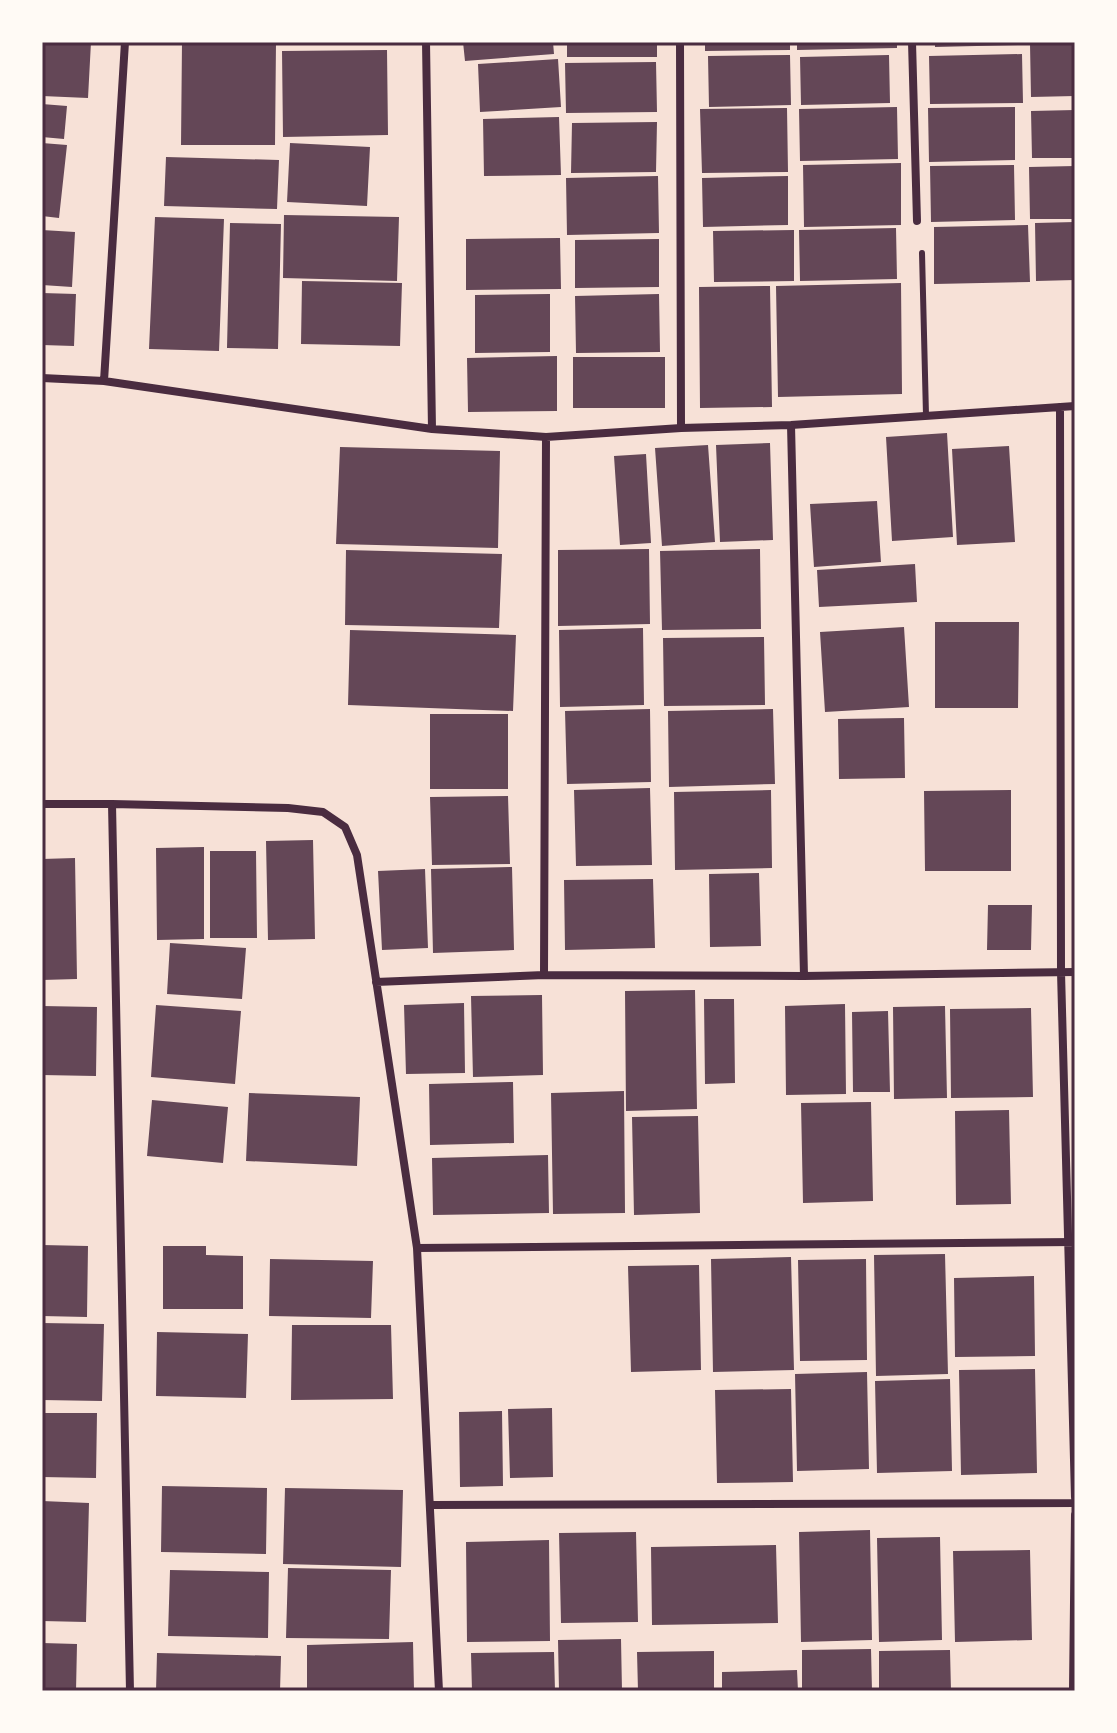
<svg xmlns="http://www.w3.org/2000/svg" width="1117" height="1733" font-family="Manrope,sans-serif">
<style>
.building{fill:#644757}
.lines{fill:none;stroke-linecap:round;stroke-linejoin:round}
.service{stroke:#4a2c40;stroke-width:6}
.minor{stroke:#4a2c40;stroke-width:8}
.neatline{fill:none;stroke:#4a2c40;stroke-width:3}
</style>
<rect width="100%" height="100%" fill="#f7e1d7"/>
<path class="building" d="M42 42H91L88 98 42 96Z
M182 42H276L275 145H181Z
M463 42H553L554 54 465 61Z
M567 42H657V57H567Z
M705 42H790V50L705 51Z
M797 42H897V48L797 50Z
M935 42H1018V45L935 47Z
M1030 44H1075V96L1031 97Z
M387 50 388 135 283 137 282 51Z
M1022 54 1023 103 930 104 929 56Z
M790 55 791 105 709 107 708 56Z
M889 55 890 103 801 105 800 57Z
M558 59 561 107 480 112 478 64Z
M656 62 657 112 566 113 565 63Z
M42 104 67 106 64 139 42 137Z
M897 107 898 159 800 161 799 109Z
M1015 107V160L929 162 928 108Z
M787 108 788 172 702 173 700 109Z
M1075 110V158H1032L1031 111Z
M559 117 561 175 484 176 483 119Z
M657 122 656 172 571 173 572 123Z
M42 143 67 145 59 218 42 216Z
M290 143 370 147 367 206 287 202Z
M166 157 279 160 277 209 164 206Z
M901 163V225L804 227 803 165Z
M1014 165 1015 220 931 222 930 166Z
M1075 166V219H1030L1029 167Z
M658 176 659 233 567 235 566 178Z
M788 176V225L703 227 702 178Z
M284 215 399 217 397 281 283 278Z
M155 217 224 219 219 351 149 349Z
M1075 222V280L1036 281 1035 223Z
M230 223 281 224 278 349 227 348Z
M1028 225 1030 282 934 284V227Z
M896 228 897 279 800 281 799 230Z
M42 230 75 232 72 287 42 285Z
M794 230V281L714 282 713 231Z
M560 238 561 289 466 290V239Z
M659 239V287L575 288V240Z
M302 281 402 283 400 346 301 344Z
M901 283 902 394 778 397 776 286Z
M770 286 772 407 700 408 699 287Z
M42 293 76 294 74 346 42 345Z
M550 294V352L475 353V295Z
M659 294 660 352 576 353 575 296Z
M557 356V411L468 412 467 358Z
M573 357H665V408H573Z
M947 433 953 537 892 541 886 437Z
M770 443 773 540 720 542 716 445Z
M708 445 715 542 662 546 655 448Z
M1009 446 1015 542 957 545 952 449Z
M340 447 500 451 498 548 336 544Z
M646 454 651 543 620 545 614 456Z
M877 501 881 562 814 567 810 504Z
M649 549 650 624 558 626V550Z
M760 549 761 629 662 630 660 551Z
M346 550 502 554 499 628 345 625Z
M915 564 917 602 819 607 817 570Z
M935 622H1019L1018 708H935Z
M904 627 909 707 825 712 820 632Z
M643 628 644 705 560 707 559 630Z
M350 630 516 635 513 711 348 705Z
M764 637 765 705 664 706 663 638Z
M650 709 651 782 567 784 565 711Z
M773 709 775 784 669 787 668 711Z
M430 714H508V789H430Z
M904 718 905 778 839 779 838 719Z
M650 788 652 865 576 866 574 790Z
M771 790 772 868 675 870 674 792Z
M1011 790V871H925L924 791Z
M508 796 510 864 432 865 430 797Z
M313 840 315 939 268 940 266 841Z
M204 847V939L157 940 156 848Z
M210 851H256L257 938H210Z
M75 858 77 979 42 980V859Z
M512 867 514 950 433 953 431 869Z
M425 869 428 948 382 950 378 871Z
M759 873 761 946 710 947 709 874Z
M653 879 655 948 565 950 564 880Z
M988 905H1032L1031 950H987Z
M170 943 246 948 242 999 167 994Z
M695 990 697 1109 626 1111 625 991Z
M542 995 543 1075 473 1077 471 996Z
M704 999H734L735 1083 705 1084Z
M464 1003 465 1073 406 1074 404 1005Z
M845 1004 846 1094 786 1095 785 1006Z
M156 1005 241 1011 235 1084 151 1077Z
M42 1006 97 1007 96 1076 42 1075Z
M945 1006 947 1098 894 1099 893 1007Z
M1031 1008 1033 1097 951 1098 950 1009Z
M888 1011 890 1092H853L852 1012Z
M513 1082 514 1143 430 1145 429 1084Z
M624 1091 625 1213 553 1214 551 1093Z
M249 1093 360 1097 357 1166 246 1161Z
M152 1100 228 1107 223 1163 147 1156Z
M871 1102 873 1201 803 1203 801 1103Z
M1009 1110 1011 1204 956 1205 955 1111Z
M698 1116 700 1213 634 1215 632 1117Z
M548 1155 549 1213 433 1215 432 1158Z
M42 1245 88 1246 87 1317 42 1316Z
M163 1246H206V1255L243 1256V1309H163Z
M945 1254 948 1374 876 1376 874 1255Z
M791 1257 794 1370 713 1372 711 1259Z
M270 1259 373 1261 371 1318 269 1316Z
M866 1259 867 1360 800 1361 798 1260Z
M699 1265 701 1370 631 1372 628 1266Z
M1034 1276 1035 1356 955 1357 954 1278Z
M42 1323 104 1324 102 1401 42 1400Z
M292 1325H391L393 1399 291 1400Z
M157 1332 248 1334 246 1398 156 1396Z
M1035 1369 1037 1473 961 1475 959 1370Z
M867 1372 869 1469 797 1471 795 1374Z
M950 1379 952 1471 877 1473 875 1381Z
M791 1389 793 1482 717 1483 715 1390Z
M552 1408 553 1477 510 1478 508 1409Z
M502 1411 503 1486 460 1487 459 1412Z
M42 1413H97L96 1478 42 1477Z
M162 1486 267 1488 266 1554 161 1552Z
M285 1488 403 1490 401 1567 283 1564Z
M42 1501 89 1503 86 1622 42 1621Z
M870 1530 872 1640 801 1642 799 1532Z
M636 1532 638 1622 561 1623 559 1533Z
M940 1537 942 1640 879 1642 877 1538Z
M549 1540 550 1641 467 1642 466 1542Z
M776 1545 778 1623 652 1625 651 1547Z
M1030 1550 1032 1640 955 1642 953 1551Z
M288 1568 391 1570 389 1639 286 1638Z
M170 1570 269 1572 268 1638 168 1636Z
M621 1639 622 1691H559L558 1640Z
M413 1642 414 1691H307V1645Z
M42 1643 77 1644 76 1691H42Z
M871 1649 872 1691H802V1650Z
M950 1650 951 1691H879V1651Z
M714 1651V1691H638L637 1652Z
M554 1652 555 1691H472L471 1653Z
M157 1653 281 1656 280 1691H156Z
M797 1670 798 1691H722V1672Z"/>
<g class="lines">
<path class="service" d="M922 253 926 415"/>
<path class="minor" d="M426 42 432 429
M680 42 681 428
M912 42 917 221
M42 378 104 381 432 429 546 437 681 428 791 425 1075 406
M104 381 125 42
M1060 407 1061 972 1075 1497
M791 425 804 976
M42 804H112L288 808 323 812 345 827 357 855 417 1248 439 1691
M112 804 130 1691
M544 975 546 437
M376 982 544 975 804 976 1075 972
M417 1248 1075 1242
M431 1505 1075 1503
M1073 1691 1075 1515"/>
</g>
<rect width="1117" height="1733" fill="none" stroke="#fffaf5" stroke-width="88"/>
<rect x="44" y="44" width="1029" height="1645" class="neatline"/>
</svg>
